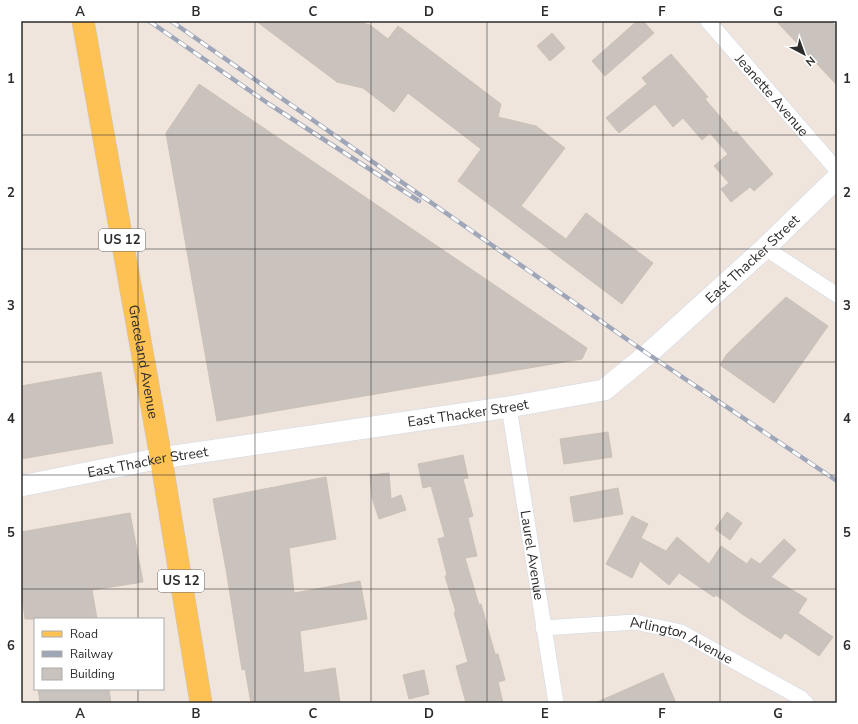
<svg xmlns="http://www.w3.org/2000/svg" width="858" height="724" font-family="'Nunito Sans',sans-serif">
<style>
.building{fill:#cac2bd;stroke:#cbc1b6}
.lines{fill:none;stroke-linecap:round;stroke-linejoin:round}
.street-casing{stroke:#d2d8e6;stroke-width:16}
.secondary-casing{stroke:#d2d8e6;stroke-width:22}
.primary-casing{stroke:#c8c8c8;stroke-width:23}
.street{stroke:#fff;stroke-width:15}
.secondary{stroke:#fff;stroke-width:21}
.primary{stroke:#fec153;stroke-width:22}
.rail-casing{stroke:#9fa6b8;stroke-width:4.5}
.rail{stroke:#fff;stroke-width:3;stroke-dasharray:9;stroke-linecap:butt}
.grid{fill:none;stroke:#2c2c2c;stroke-width:1;stroke-opacity:0.55}
.labels{text-anchor:middle;dominant-baseline:central;stroke-width:4;stroke-linejoin:round;paint-order:stroke}
.shield{fill:#fff;stroke:#6b6b6b;stroke-width:1}
.shield-label{font-size:13px;font-weight:bold;fill:#2c2c2c}
.street-label{font-size:14px;fill:#2c2c2c;stroke:#fff}
.neatline{fill:none;stroke:#2c2c2c;stroke-width:1.5}
.grid-label{font-size:13px;text-anchor:middle;font-weight:bold;fill:#2c2c2c}
</style>
<rect width="100%" height="100%" fill="#efe5dd"/>
<path class="building" d="M256 21H359L362 23 370 25 388 39 398 26 501 104 498 117 536 126 565 148 521 206 566 239 586 213 653 263 622 304 458 181 481 149 408 93 394 112 363 88 337 82Z
M637 21H643L654 33 605 76 592 61Z
M776 21H831L837 27V85Z
M552 33 565 48 550 61 537 46Z
M671 54 708 97 705 99 734 133 736 131 773 174 754 191 750 187 731 202 721 189 729 183 714 166 728 154 710 133 702 140 683 118 673 127 655 104 619 133 606 118 647 84 642 78Z
M199 84 587 348 582 359 217 421 166 133Z
M786 297 828 326 774 403 720 365 727 354Z
M101 372 113 443 21 459V386Z
M608 432 612 457 564 464 560 439Z
M463 455 468 478 463 479 473 516 468 518 477 556 465 558 479 605 481 604 495 654H498L505 680 498 682 503 703H466L456 666 468 662 454 612H456L445 576 447 575 438 539 445 537 431 486 423 488 418 464Z
M389 473 391 499 401 495 406 510 379 519 372 498 370 475Z
M326 477 336 539 289 548 294 593 360 581 367 619 300 631 304 673 335 668 340 703H251L245 669 242 670 226 569 213 499Z
M618 488 623 514 574 522 570 497Z
M727 512 742 523 730 540 715 529Z
M130 513 143 582 92 590 97 619H25L23 603 21 604V532Z
M632 516 648 524 641 538 666 551 677 537 709 564 721 546 747 564 751 558 760 564 784 539 796 550 771 577 807 599 798 613 833 637 819 656 785 633 781 639 742 614 716 595 714 597 679 573 669 585 640 561 632 578 606 564Z
M424 670 429 694 409 699 403 675Z
M663 673 676 703H595Z
M38 689H109L111 703H40Z"/>
<g class="lines">
<defs>
<g id="street">
<path id="s1" d="M708 21 837 170"/>
<path d="M765 248 837 295"/>
<path id="s2" d="M509 407 556 703"/>
<path id="s3" d="M543 628 635 622 681 632 801 698 806 703"/>
</g>
<g id="secondary">
<path id="s4" d="M21 486 161 458 509 407 604 390 648 354 765 248 837 178"/>
</g>
<g id="primary">
<path id="s5" d="M83 21 161 458 201 703"/>
</g>
</defs>
<use href="#street" class="street-casing"/>
<use href="#secondary" class="secondary-casing"/>
<use href="#primary" class="primary-casing"/>
<use href="#street" class="street"/>
<use href="#secondary" class="secondary"/>
<use href="#primary" class="primary"/>
<defs>
<path id="rail" d="M149 21 269 104 419 201
M171 21 648 354 837 481"/>
</defs>
<use href="#rail" class="rail-casing"/>
<use href="#rail" class="rail"/>
</g>
<path class="grid" d="M138 21V619M255 21V703M371 21V703M487 21V703M603 21V703M720 21V703M21 135H837M21 249H837M21 362H837M21 475H837M21 589H837M138 689V703"/>
<g class="labels">
<g class="shield">
<rect x="99" y="229" width="46" height="22" rx="3"/>
<rect x="158" y="570" width="46" height="22" rx="3"/>
</g>
<g class="shield-label">
<text x="122" y="240">US 12</text>
<text x="181" y="581">US 12</text>
</g>
<g class="street-label">
<text stroke="none"><textPath href="#s1" startOffset="98">Jeanette Avenue</textPath></text>
<text stroke="none"><textPath href="#s4" startOffset="789">East Thacker Street</textPath></text>
<text stroke="none"><textPath href="#s5" startOffset="346">Graceland Avenue</textPath></text>
<text stroke="none"><textPath href="#s4" startOffset="453">East Thacker Street</textPath></text>
<text stroke="none"><textPath href="#s4" startOffset="129">East Thacker Street</textPath></text>
<text stroke="none"><textPath href="#s2" startOffset="150">Laurel Avenue</textPath></text>
<text stroke="none"><textPath href="#s3" startOffset="142">Arlington Avenue</textPath></text>
</g>
</g>
<rect width="858" height="724" fill="none" stroke="#ffffff" stroke-width="44"/>
<rect x="34" y="618" width="130" height="72" fill="#ffffff" stroke="#ababab"/>
<rect x="42" y="631" width="20" height="6" fill="#fec153" stroke="#ababab"/>
<text x="70" y="638" font-size="12" fill="#2c2c2c">Road</text>
<rect x="42" y="651" width="20" height="6" fill="#9fa6b8" stroke="#ababab"/>
<text x="70" y="658" font-size="12" fill="#2c2c2c">Railway</text>
<rect x="42" y="668" width="20" height="12" fill="#cac2bd" stroke="#ababab"/>
<text x="70" y="678" font-size="12" fill="#2c2c2c">Building</text>
<g transform="translate(804 54) rotate(139)" stroke="#ffffff" stroke-width="3" paint-order="stroke">
<path d="M0-3L7 15L0 10L-7 15Z" fill="#2c2c2c"/>
<text y="-6" font-size="11" font-weight="bold" text-anchor="middle" fill="#2c2c2c">N</text>
</g>
<rect x="22" y="22" width="814" height="680" class="neatline"/>
<g class="grid-label">
<text x="80" y="16">A</text>
<text x="196" y="16">B</text>
<text x="313" y="16">C</text>
<text x="429" y="16">D</text>
<text x="545" y="16">E</text>
<text x="662" y="16">F</text>
<text x="778" y="16">G</text>
<text x="11" y="83">1</text>
<text x="847" y="83">1</text>
<text x="11" y="197">2</text>
<text x="847" y="197">2</text>
<text x="11" y="310">3</text>
<text x="847" y="310">3</text>
<text x="11" y="423">4</text>
<text x="847" y="423">4</text>
<text x="11" y="537">5</text>
<text x="847" y="537">5</text>
<text x="11" y="650">6</text>
<text x="847" y="650">6</text>
<text x="80" y="718">A</text>
<text x="196" y="718">B</text>
<text x="313" y="718">C</text>
<text x="429" y="718">D</text>
<text x="545" y="718">E</text>
<text x="662" y="718">F</text>
<text x="778" y="718">G</text>
</g>
</svg>
